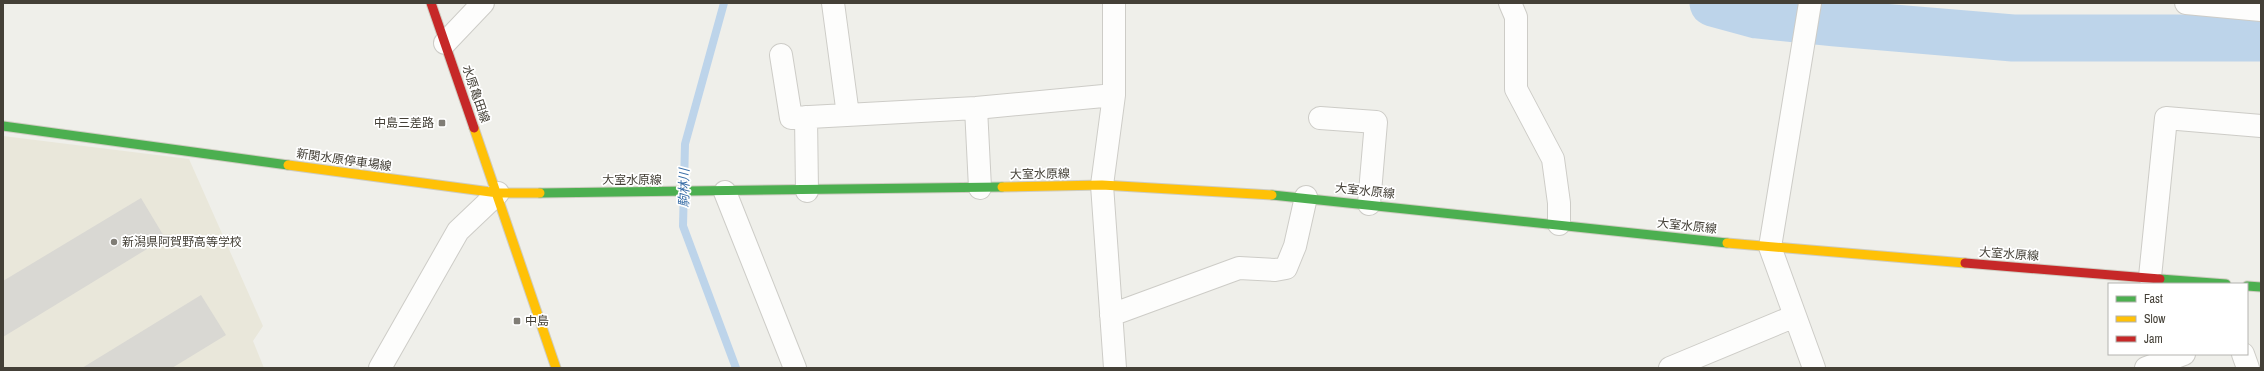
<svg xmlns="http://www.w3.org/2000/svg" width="2264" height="371" font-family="'Archivo Narrow','Noto Sans JP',sans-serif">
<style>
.education{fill:#e9e7da}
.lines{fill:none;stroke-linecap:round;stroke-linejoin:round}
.stream{stroke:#bdd4ea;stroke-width:8}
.river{stroke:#bdd4ea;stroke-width:47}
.building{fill:#d9d8d3}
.street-casing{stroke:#cdccc7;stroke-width:24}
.fast-casing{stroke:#ceccc1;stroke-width:11}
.slow-casing{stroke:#ceccc1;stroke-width:11}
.jam-casing{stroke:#ceccc1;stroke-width:11}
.street{stroke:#fdfdfc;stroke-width:22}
.fast{stroke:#4caf50;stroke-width:9}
.slow{stroke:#ffc107;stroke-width:9}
.jam{stroke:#c62828;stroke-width:9}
.poi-dot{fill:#807d76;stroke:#fff;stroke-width:1.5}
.labels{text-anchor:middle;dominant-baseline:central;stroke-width:3.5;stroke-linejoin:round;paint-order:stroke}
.street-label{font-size:12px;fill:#444037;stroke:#fff}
.poi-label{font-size:12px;fill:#444037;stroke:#fff;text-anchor:start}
.water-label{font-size:13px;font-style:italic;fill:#396ea7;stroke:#fff}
</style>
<rect width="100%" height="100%" fill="#efefea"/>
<path class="education" d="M3 136 189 159 263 326 253 341 264 368H3Z"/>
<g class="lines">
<path class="stream" d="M724 3 685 144 683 226 736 368"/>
<path class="river" d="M1713 3 1757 15 1834 23 2013 38H2261"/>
</g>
<path class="building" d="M141 198 165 238 3 337V281Z
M201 295 226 335 172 368H82Z"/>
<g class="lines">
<defs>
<path id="street" d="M833 3 848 115
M1114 3V95L1102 185 1115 368
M1510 3 1516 17V89L1553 159 1559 203V224
M1810 3 1770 247 1814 368
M2186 3 2261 10
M445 43 483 3
M781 55 791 118 976 108 1114 95
M976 108 980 188
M806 117 807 191
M1320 118 1376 122 1369 204
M725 192 795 368
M2150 277 2166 118 2261 126
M1111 315 1239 268 1275 270 1286 268 1295 246 1306 197
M2243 354 2248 368
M380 368 458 231 498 193
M1670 368 1795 316
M2146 368 2184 354"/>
<path id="fast" d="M3 126 288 165
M540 193 1002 187
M1272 195 1727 243
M2160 279 2226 284
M2247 286 2261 287"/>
<path id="slow" d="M474 128 556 368
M288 165 498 193H540
M1002 187 1102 185 1272 195
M1727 243 1965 263"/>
<path id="jam" d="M431 3 474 128
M1965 263 2160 279"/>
</defs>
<use href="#street" class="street-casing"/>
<use href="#fast" class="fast-casing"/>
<use href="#slow" class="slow-casing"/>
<use href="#jam" class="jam-casing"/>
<use href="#street" class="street"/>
<use href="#fast" class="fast"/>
<use href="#slow" class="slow"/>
<use href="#jam" class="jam"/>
</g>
<g class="poi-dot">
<rect x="438" y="119" width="8" height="8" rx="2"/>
<circle cx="114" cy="242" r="4"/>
<rect x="513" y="317" width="8" height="8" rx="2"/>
</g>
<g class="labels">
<g class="street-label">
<text transform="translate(476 94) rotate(71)">水原亀田線</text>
<text transform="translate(344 160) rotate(8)">新関水原停車場線</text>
<text transform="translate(1040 174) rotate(-1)">大室水原線</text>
<text x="632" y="180">大室水原線</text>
<text transform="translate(1365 191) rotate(6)">大室水原線</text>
<text transform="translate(1687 226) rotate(6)">大室水原線</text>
<text transform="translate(2009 254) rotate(4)">大室水原線</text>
</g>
<g class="poi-label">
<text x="434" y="123" text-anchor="end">中島三差路</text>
<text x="122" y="242">新潟県阿賀野高等学校</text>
<text x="525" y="321">中島</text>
</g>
<g class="water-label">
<text transform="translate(684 188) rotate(-89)">駒林川</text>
</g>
</g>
<rect width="2264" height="371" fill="none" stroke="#444037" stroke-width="8"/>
<rect x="2108" y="283" width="140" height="72" fill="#ffffff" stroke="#b4b3af"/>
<rect x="2116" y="296" width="20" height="6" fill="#4caf50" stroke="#b4b3af"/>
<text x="2144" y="303" font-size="12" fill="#444037">Fast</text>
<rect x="2116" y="316" width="20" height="6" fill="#ffc107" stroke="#b4b3af"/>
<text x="2144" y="323" font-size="12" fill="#444037">Slow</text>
<rect x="2116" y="336" width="20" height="6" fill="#c62828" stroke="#b4b3af"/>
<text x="2144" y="343" font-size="12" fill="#444037">Jam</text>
</svg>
